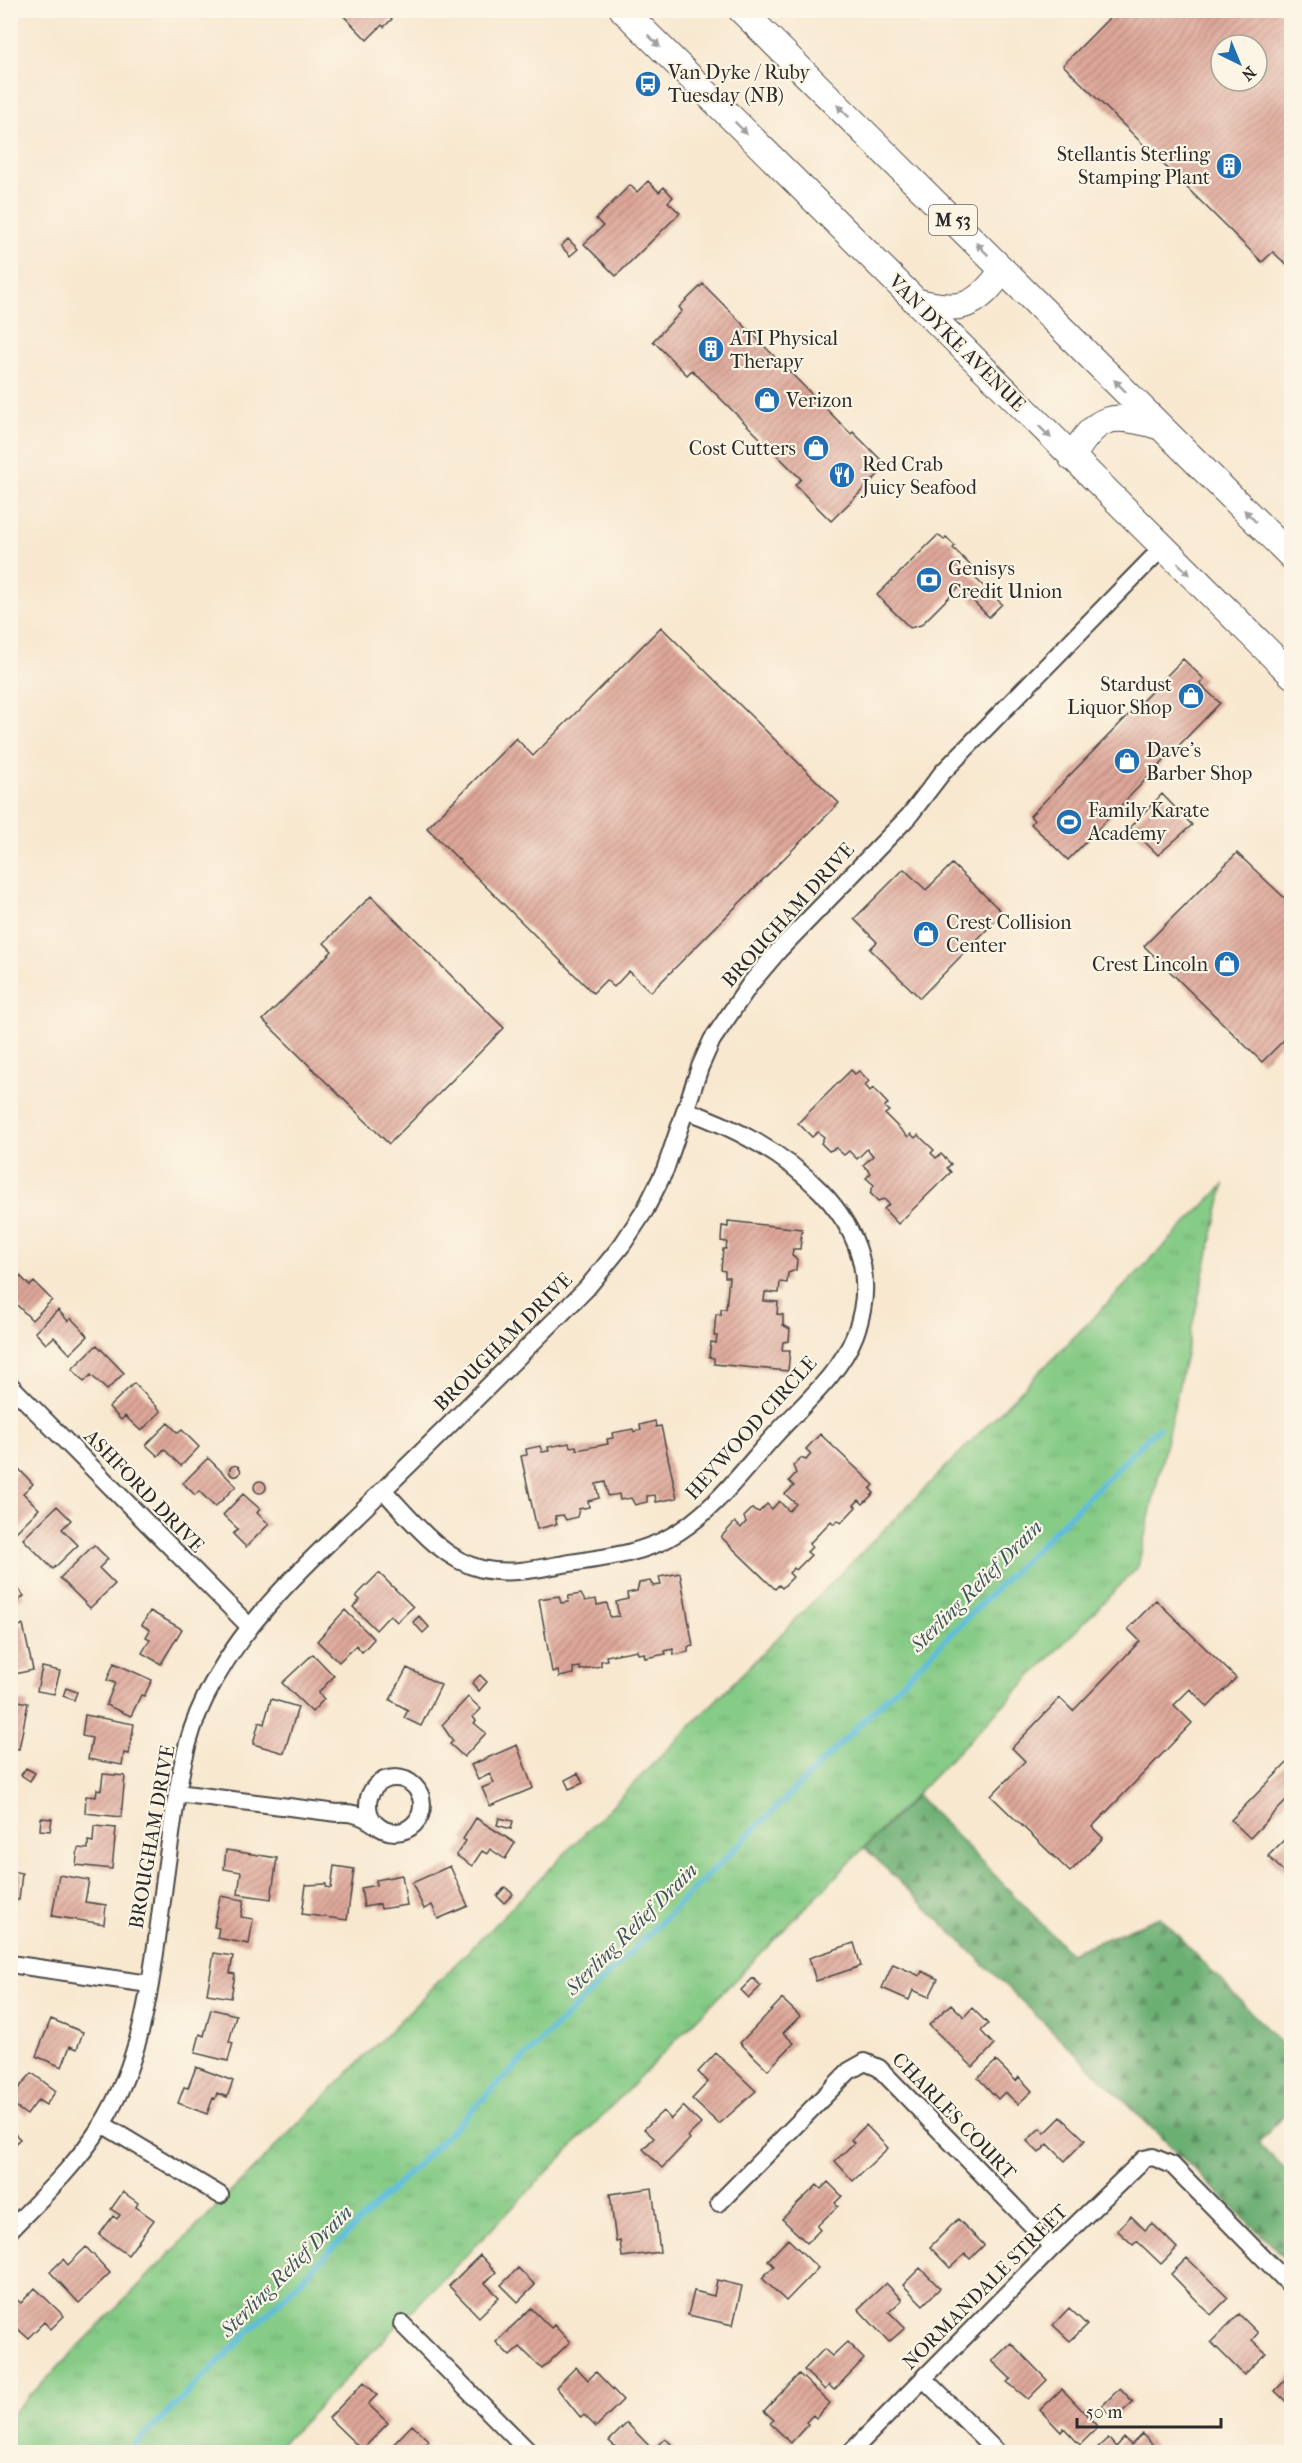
<svg xmlns="http://www.w3.org/2000/svg" width="1302" height="2463" font-family="'IM FELL French Canon',serif">
<style>
.grass{fill:url(#grass-tufts);stroke:#587b58;stroke-width:1.5}
.forest{fill:url(#forest-firs);stroke:#4c6d4f;stroke-width:1.5}
.lines{fill:none;stroke-linecap:round;stroke-linejoin:round}
.stream{stroke:#5ebedc;stroke-width:6}
.building{fill:url(#building-hatch);fill-rule:evenodd}
.minor-casing{stroke:#4a4744;stroke-width:20}
.primary-casing{stroke:#4a4744;stroke-width:28}
.minor{stroke:#fff;stroke-width:16}
.primary{stroke:#fff;stroke-width:26}
.oneway{fill:#a0a0a0}
.labels{text-anchor:middle;dominant-baseline:central;stroke-width:4.5;stroke-linejoin:round;paint-order:stroke}
.shield{fill:#fcf5e5;stroke:#6a6863;stroke-width:1.5}
.shield-label{font-size:18px;font-weight:bold;fill:#2b2b2b}
.poi-label{font-size:20px;fill:#2b2b2b;stroke:#fcf5e5;text-anchor:start}
.street-label{font-size:20px;fill:#2b2b2b;stroke:#fcf5e5}
.water-label{font-size:21px;font-style:italic;fill:#3a5760;stroke:#fcf5e5}
</style>
<defs>
<pattern id="grass-tufts" width="24" height="20" patternUnits="userSpaceOnUse" patternTransform="scale(1.5)"><rect width="24" height="20" fill="#86cb86"/><path d="M3 7l-1-3M5 7V3M7 7l1-3M15 17l-1-3M17 17v-4M19 17l1-3" fill="none" stroke="#74ae74"/></pattern>
<pattern id="forest-firs" width="22" height="20" patternUnits="userSpaceOnUse" patternTransform="scale(1.5)"><rect width="22" height="20" fill="#6caf73"/><path d="M5 1l3.5 6h-7zM16 11l3.5 6h-7z" fill="#598f5f"/></pattern>
<pattern id="building-hatch" width="6" height="6" patternUnits="userSpaceOnUse" patternTransform="scale(1.5)"><rect width="6" height="6" fill="#dea79a"/><path d="M-1 1l2-2M0 6l6-6M5 7l2-2" fill="none" stroke="#b4887e"/></pattern>
</defs>
<rect width="100%" height="100%" fill="#fcf5e5"/>
<filter id="ink" filterUnits="userSpaceOnUse"><feTurbulence type="fractalNoise" baseFrequency=".0167" numOctaves="2"/><feDisplacementMap in="SourceGraphic" scale="12" xChannelSelector="R" yChannelSelector="G"/><feConvolveMatrix kernelMatrix="1 2 1 2 8 2 1 2 1" color-interpolation-filters="sRGB"/></filter>
<filter id="wash" filterUnits="userSpaceOnUse"><feTurbulence type="fractalNoise" baseFrequency=".008" numOctaves="4" result="noise"/><feDisplacementMap in="SourceGraphic" scale="24" xChannelSelector="R" yChannelSelector="G"/><feGaussianBlur stdDeviation="1.35" result="paint"/><feColorMatrix in="noise" values="0 0 0 0 0 0 0 0 0 0 0 0 0 0 0 0 0 1.4 0 .05"/><feComposite in="paint" operator="in"/></filter>
<g filter="url(#wash)">
<rect width="100%" height="100%" fill="#f8e8d0"/>
<path class="grass" d="M1224 1185 1138 1567 274 2452H11V2415Z"/>
<path class="forest" d="M917 1795 1070 1953 1160 1917 1291 2054V2109L1258 2143 1291 2175V2264L865 1848Z"/>
<g class="lines">
<path class="stream" d="M128 2452 1158 1428"/>
</g>
<g id="blocks">
<path class="building" d="M338 10H396L390 17 392 19 384 27 382 25 367 40Z
M1117 10H1292V270L1273 252 1262 262 1063 65ZM1221 45H1257V81H1221Z
M648 181 659 192 664 187 673 197 668 202 680 213 616 276 584 244 603 226 596 219 630 185 637 192Z
M568 239 578 249 570 256 561 246Z
M703 284 851 434 853 432 887 466 831 521 795 485 801 479 692 370 687 375 653 341 682 311 679 307Z
M938 535 944 540 946 537 955 546 953 548 975 570 971 574 1002 604 989 617 959 587 921 625 910 628 877 595Z
M661 627 839 803 651 992 629 971 614 987 606 980 593 993 427 828 516 738 533 756Z
M1183 659 1204 679 1200 684 1220 703 1068 860 1031 824 1034 820 1030 816Z
M1162 794 1192 825 1158 855 1130 827Z
M1237 853 1292 905V1032L1262 1062 1144 946Z
M952 864 1003 913 920 998 870 949 877 942 854 919 904 869 926 890Z
M371 896 504 1028 389 1144 263 1020 332 951 324 943Z
M851 1070 855 1074 859 1071 869 1081 865 1085 870 1091 873 1088 888 1104 884 1107 889 1111 885 1114 908 1137 911 1134 915 1138 918 1135 934 1150 931 1153 936 1158 941 1154 951 1164 947 1168 951 1172 898 1224 884 1209 889 1204 884 1199 878 1201 870 1193 874 1185 866 1178 871 1173 863 1165 873 1156 870 1152 867 1149 857 1159 849 1151 844 1155 836 1148 829 1151 821 1143 824 1137 818 1132 812 1137 798 1123Z
M728 1221 802 1229 800 1249H793L792 1256 797 1259 796 1270 788 1273 787 1283 780 1282 779 1293 765 1292 764 1301 778 1302 777 1314 783 1315V1325L790 1329 789 1341 783 1342 782 1350H790L788 1371 714 1364V1358L709 1357 711 1342 716 1343 717 1336H714L716 1314 721 1315V1309H726L729 1277H725V1271L721 1270 723 1249H726L727 1242 721 1241 722 1226 728 1227Z
M20 1276 30 1286 34 1282 52 1300 32 1320 15 1303 10 1308V1286Z
M58 1310 68 1321 71 1318 88 1336 70 1354 54 1337 46 1344 35 1332Z
M97 1345 124 1373 107 1390 91 1375 84 1382 72 1369Z
M134 1383 161 1411 141 1431 125 1416 121 1420 109 1407Z
M655 1421 656 1427 661 1426 677 1498 656 1502 655 1495 647 1496V1502L635 1505 631 1498 620 1500 619 1494 608 1496 605 1482 596 1484 599 1498 588 1501 589 1507 579 1509 577 1517 566 1520 563 1515 555 1516 557 1524 537 1529 521 1456 527 1455 526 1449 540 1446 542 1452 549 1451 548 1447 569 1443 570 1447 576 1446 577 1450 608 1444 607 1439 613 1438 612 1433 633 1429 634 1432 641 1430 640 1425Z
M168 1423 178 1433 182 1430 199 1447 181 1466 164 1449 158 1456 146 1445Z
M820 1434 874 1485 870 1489 874 1493 863 1504 859 1500 854 1505 856 1507 841 1523 838 1520 834 1524 831 1521 809 1544 812 1547 807 1552 811 1555 796 1570 794 1568 789 1573 793 1577 782 1588 779 1585 775 1589 721 1537 735 1522 741 1528 746 1522 744 1517 752 1509 759 1512 767 1504 772 1509 779 1501 789 1511 796 1504 785 1494 794 1486 789 1481 796 1473 793 1466 801 1458 806 1460 811 1454 806 1449Z
M208 1458 236 1486 215 1507 199 1491 195 1495 183 1483Z
M229.5 1471a5.5 5.5 0 1 1 11 0a5.5 5.5 0 1 1-11 0Z
M19 1469 33 1484 23 1493 39 1509 15 1533 10 1529V1478Z
M254 1487a6 6 0 1 1 12 0a6 6 0 1 1-12 0Z
M243 1494 260 1509 257 1513 269 1524 246 1547 233 1534 238 1529 223 1515Z
M57 1506 71 1520 62 1529 78 1545 53 1569 23 1539Z
M94 1545 108 1559 99 1568 115 1584 90 1608 60 1578Z
M379 1573 413 1607 397 1622 390 1615 376 1630 353 1607 360 1600 356 1596Z
M680 1573 693 1646 688 1647V1652L674 1655 673 1649 665 1651 666 1654 645 1658 644 1653 638 1654 637 1650 606 1656 607 1660 601 1661V1666L580 1670V1667L573 1668 574 1674 559 1677 558 1671 552 1672 539 1599 559 1596 561 1603 568 1602 569 1596 581 1594 585 1601 596 1599 597 1605 607 1603 610 1617 619 1616 616 1602 628 1599 627 1593 637 1591 639 1583 650 1581 653 1586 661 1585 659 1577Z
M16 1586 24 1596 15 1603 10 1598V1591Z
M1156 1600 1236 1678 1208 1707 1190 1689 1174 1705 1192 1723 1092 1827 1103 1838 1070 1872 991 1796 1025 1761 1012 1748 1060 1698 1073 1711 1140 1641 1128 1629Z
M345 1610 374 1639 362 1652 356 1645 339 1662 317 1641Z
M150 1611 182 1629 161 1664 142 1653 150 1639 146 1637 150 1630 142 1625Z
M419 1616 429 1627 423 1633 413 1622Z
M23 1625 33 1670 10 1675V1628Z
M313 1654 334 1676 318 1693 324 1699 312 1712 282 1683Z
M114 1663 152 1680 144 1696 141 1695 131 1716 106 1705 115 1683 107 1680Z
M42 1667 60 1671 54 1694 37 1691Z
M407 1668 441 1685 421 1726 404 1718 408 1710 390 1700Z
M480 1675 487 1682 479 1691 472 1683Z
M66 1688 77 1692 74 1700 63 1696Z
M468 1697 481 1709 473 1717 476 1721 474 1723 486 1733 464 1757 450 1744 453 1741 442 1725Z
M10 1699 28 1703 19 1749 10 1747Z
M271 1699 298 1707 284 1753 253 1744 259 1722 264 1724Z
M85 1715 134 1724 129 1754 124 1753 122 1765 88 1759 92 1738 82 1736Z
M517 1745 533 1788 490 1806 482 1788 494 1783 490 1774 478 1780 471 1765Z
M1292 1758V1795L1250 1838 1231 1820Z
M26 1768 35 1773 30 1781 21 1775Z
M578 1773 583 1783 569 1789 565 1780Z
M103 1774 125 1776 121 1817 85 1813 86 1796 96 1797 97 1789 101 1790Z
M41 1818 52 1819 50 1831 40 1830Z
M476 1818 515 1843 505 1859 490 1849 487 1854 482 1851 472 1866 456 1855 466 1841 463 1839Z
M499 1818 513 1821 511 1829 497 1825Z
M94 1826 116 1828 112 1869 76 1865 78 1848 88 1849V1841L93 1842Z
M1292 1832V1869L1286 1874 1268 1856Z
M226 1850 277 1858 271 1899 238 1894 241 1872 224 1869Z
M334 1866 354 1869 347 1920 302 1914 306 1885 326 1884V1887L331 1888Z
M450 1866 468 1906 438 1919 432 1905 424 1909 412 1883Z
M10 1871 22 1873 19 1900 10 1899Z
M59 1875 89 1880 85 1902 106 1905 104 1924 52 1916Z
M402 1875 407 1905 381 1909 380 1904 364 1907 361 1888 376 1885V1880Z
M505 1887 513 1894 504 1903 497 1896Z
M220 1896 244 1900 241 1917 253 1919 249 1944 217 1938 219 1928 214 1927Z
M854 1943 861 1966 816 1981 809 1958Z
M214 1953 233 1956 230 1973 235 1974 231 1998 207 1994Z
M893 1964 920 1976 922 1971 938 1979 929 1997 913 1990 909 2000 882 1988Z
M753 1978 761 1986 749 1998 741 1990Z
M782 1999 800 2016 783 2033 794 2043 768 2070 740 2043Z
M951 2004 964 2017 972 2008 988 2024 981 2031 994 2045 973 2067 929 2025Z
M211 2009 236 2015 229 2042 233 2043 228 2061 195 2053 200 2034 204 2036Z
M51 2019 83 2032 77 2049 70 2046 62 2067 36 2056Z
M716 2053 756 2091 719 2124 692 2099 708 2082 698 2072Z
M996 2061 1016 2081 1019 2077 1032 2091 1018 2104 1005 2092 998 2099 978 2078Z
M196 2067 233 2081 227 2097 217 2093 215 2099 213 2098 207 2114 178 2103 184 2087 188 2088Z
M32 2073 56 2091 46 2105 38 2100 27 2115 10 2103V2098Z
M683 2106 701 2124 688 2136 690 2139 662 2168 643 2149 654 2138 644 2129 663 2111 671 2119Z
M1061 2117 1085 2140 1065 2161 1048 2144 1039 2153 1027 2141 1040 2128 1045 2133Z
M866 2125 888 2148 853 2181 835 2161 854 2143 851 2140Z
M10 2129 20 2139 10 2148Z
M828 2182 842 2196 835 2203 838 2206 817 2226 820 2230 807 2243 782 2219 817 2185 821 2189Z
M652 2188 660 2252 622 2257 620 2241 616 2242 610 2194Z
M123 2192 138 2203 136 2207 154 2220 128 2255 99 2235 113 2216 117 2219 120 2215 111 2209Z
M1131 2216 1145 2230 1152 2223 1177 2248 1161 2264 1137 2241 1133 2245 1117 2230Z
M958 2219 984 2245 970 2259 965 2254 950 2268 930 2247Z
M788 2239 818 2268 786 2301 762 2278 774 2266 768 2260Z
M86 2247 110 2273 79 2303 50 2272 63 2259 68 2265Z
M480 2255 496 2272 485 2283 499 2297 479 2317 449 2286Z
M1187 2258 1228 2298 1211 2315 1171 2274Z
M518 2268 535 2285 518 2302 501 2285Z
M920 2268 940 2288 923 2305 903 2285Z
M717 2280 742 2286 733 2325 688 2315 694 2291 714 2296Z
M886 2283 902 2300 889 2312 905 2328 889 2342 858 2309Z
M35 2288 64 2316 51 2329 44 2322 28 2338 10 2322V2307L17 2300 21 2303Z
M531 2308 551 2328 554 2325 570 2342 542 2369 520 2347 510 2356 496 2342Z
M1069 2308 1087 2325 1070 2341 1053 2325Z
M1239 2314 1258 2333 1252 2340 1266 2353 1244 2375 1211 2342Z
M847 2342 864 2359 834 2390 829 2385 825 2390 804 2370 824 2349 832 2356Z
M1011 2343 1047 2380 1028 2399 1007 2382 1011 2379 992 2361Z
M576 2367 588 2380 596 2372 623 2400 596 2427 584 2415 581 2418 556 2387Z
M1292 2373V2407L1275 2391Z
M799 2374 830 2403 816 2418 813 2415 806 2422 808 2424 791 2443 770 2423 774 2420 764 2411Z
M364 2382 377 2395 368 2404 388 2423 362 2450 329 2418Z
M1120 2388 1133 2402 1114 2419 1102 2406Z
M1062 2389 1098 2427 1080 2445 1064 2428 1061 2432 1040 2410Z
M627 2423 653 2450 665 2438 679 2452H621L609 2441Z
M412 2425 429 2441 424 2445 432 2452H390L388 2450Z
M1142 2434 1155 2447 1150 2452H1093L1108 2438 1116 2447 1124 2438 1131 2445Z"/>
</g>
</g>
<g filter="url(#ink)">
<use href="#blocks" fill-opacity="0" stroke="#4a4744" stroke-width="1.5"/>
<g class="lines">
<defs>
<path id="minor" d="M10 1385 249 1626
M383 1490C411 1519 441 1560 482 1569 509 1575 537 1569 564 1564 599 1558 639 1555 670 1537 712 1514 743 1470 775 1435 802 1405 840 1374 855 1335 899 1220 776 1141 685 1110
M368 1805a27 27 0 1 1 54 0a27 27 0 1 1-54 0Z
M177 1793 337 1813C354 1812 364 1816 377 1826
M10 1964 149 1984
M102 2124 220 2195
M719 2203 849 2071 865 2062 879 2068 1053 2247
M10 2230C43 2196 76 2165 101 2126 152 2045 155 1941 169 1849 176 1799 182 1744 205 1698 246 1614 317 1555 383 1490 452 1423 520 1355 587 1288L622 1245 645 1210 665 1170 700 1067 712 1040 751 983 779 950 909 816 942 773 1162 548
M402 2324 529 2452
M924 2379 997 2452
M851 2452 1053 2247 1144 2159 1153 2157 1172 2165 1292 2287"/>
<path id="primary" d="M623 10 1292 675
M741 10 1292 557
M915 301C960 313 976 308 1003 270
M1072 458C1096 415 1112 412 1158 426"/>
</defs>
<use href="#minor" class="minor-casing"/>
<use href="#primary" class="primary-casing"/>
<use href="#minor" class="minor"/>
<use href="#primary" class="primary"/>
</g>
<defs><path id="oneway-solid" d="M-6-.8H1V-3.2L6.5 0L1 3.2V.8H-6Z" transform="scale(1.5)"/></defs>
<g class="oneway">
<use href="#oneway-solid" transform="translate(654 41) rotate(45)"/>
<use href="#oneway-solid" transform="translate(843 111) rotate(-135)"/>
<use href="#oneway-solid" transform="translate(741 128) rotate(45)"/>
<use href="#oneway-solid" transform="translate(982 249) rotate(-135)"/>
<use href="#oneway-solid" transform="translate(1120 386) rotate(-135)"/>
<use href="#oneway-solid" transform="translate(1045 432) rotate(45)"/>
<use href="#oneway-solid" transform="translate(1250 516) rotate(-135)"/>
<use href="#oneway-solid" transform="translate(1184 569) rotate(44)"/>
</g>
</g>
<defs>
<symbol id="bus-disc" viewBox="-11 -11 22 22"><circle r="9.5" fill="#1f6fb2" stroke="#fcf5e5"/><path d="M-5-6H5V4H4V6H2V4H-2V6H-4V4H-5ZM-3.5-4V0h7V-4ZM-3.5 1.2v1.5H-2V1.2ZM2 1.2v1.5H3.5V1.2Z" fill="#fff"/></symbol>
<symbol id="building-disc" viewBox="-11 -11 22 22"><circle r="9.5" fill="#1f6fb2" stroke="#fcf5e5"/><path d="M-4-6H4V6H1V3H-1V6H-4ZM-2.5-4.3h1.7v1.8h-1.7ZM.8-4.3h1.7v1.8H.8ZM-2.5-1h1.7V.8h-1.7ZM.8-1h1.7V.8H.8Z" fill="#fff"/></symbol>
<symbol id="shop-disc" viewBox="-11 -11 22 22"><circle r="9.5" fill="#1f6fb2" stroke="#fcf5e5"/><path d="M-5-2.5h2.3a2.7 3.5 0 0 1 5.4 0H5L5.5 6h-11ZM-1.5-2.5h3a1.5 2.3 0 0 0-3 0Z" fill="#fff"/></symbol>
<symbol id="restaurant-disc" viewBox="-11 -11 22 22"><circle r="9.5" fill="#1f6fb2" stroke="#fcf5e5"/><path d="M-5-6h1v4h1v-4h1v4h1v-4h1v5L-1.5 .5V6h-2V.5L-5-1ZM5-6V6H3V1.5H1.5Q1.5-4 5-6Z" fill="#fff"/></symbol>
<symbol id="bank-disc" viewBox="-11 -11 22 22"><circle r="9.5" fill="#1f6fb2" stroke="#fcf5e5"/><path d="M-6-4H6V4H-6ZM0-2.3a2.3 2.3 0 1 0 0 4.6a2.3 2.3 0 1 0 0-4.6Z" fill="#fff"/></symbol>
<symbol id="stadium-disc" viewBox="-11 -11 22 22"><circle r="9.5" fill="#1f6fb2" stroke="#fcf5e5"/><path d="M0-5a6.5 5 0 1 0 0 10a6.5 5 0 1 0 0-10ZM-3.5-1.8h7v3.6h-7Z" fill="#fff"/></symbol>
</defs>
<g fill-rule="evenodd">
<use href="#bus-disc" x="633" y="69" width="30" height="30"/>
<use href="#building-disc" x="1214" y="151" width="30" height="30"/>
<use href="#building-disc" x="696" y="334" width="30" height="30"/>
<use href="#shop-disc" x="752" y="385" width="30" height="30"/>
<use href="#shop-disc" x="801" y="433" width="30" height="30"/>
<use href="#restaurant-disc" x="827" y="460" width="30" height="30"/>
<use href="#bank-disc" x="914" y="565" width="30" height="30"/>
<use href="#shop-disc" x="1176" y="681" width="30" height="30"/>
<use href="#shop-disc" x="1112" y="746" width="30" height="30"/>
<use href="#stadium-disc" x="1054" y="807" width="30" height="30"/>
<use href="#shop-disc" x="911" y="919" width="30" height="30"/>
<use href="#shop-disc" x="1212" y="949" width="30" height="30"/>
</g>
<g class="labels">
<rect class="shield" x="929" y="205" width="48" height="30" rx="4.5"/>
<g class="shield-label">
<text x="953" y="220">M 53</text>
</g>
<g class="poi-label">
<text x="668" y="72">Van Dyke / Ruby<tspan x="668" dy="23">Tuesday (NB)</tspan></text>
<text x="1210" y="154" text-anchor="end">Stellantis Sterling<tspan x="1210" dy="23">Stamping Plant</tspan></text>
<text x="730" y="338">ATI Physical<tspan x="730" dy="23">Therapy</tspan></text>
<text x="786" y="400">Verizon</text>
<text x="796" y="448" text-anchor="end">Cost Cutters</text>
<text x="862" y="464">Red Crab<tspan x="862" dy="23">Juicy Seafood</tspan></text>
<text x="948" y="568">Genisys<tspan x="948" dy="23">Credit Union</tspan></text>
<text x="1172" y="684" text-anchor="end">Stardust<tspan x="1172" dy="23">Liquor Shop</tspan></text>
<text x="1146" y="750">Dave's<tspan x="1146" dy="23">Barber Shop</tspan></text>
<text x="1088" y="810">Family Karate<tspan x="1088" dy="23">Academy</tspan></text>
<text x="946" y="922">Crest Collision<tspan x="946" dy="23">Center</tspan></text>
<text x="1208" y="964" text-anchor="end">Crest Lincoln</text>
</g>
<g class="street-label">
<text transform="translate(957 343) rotate(45)">VAN DYKE AVENUE</text>
<text transform="translate(788 915) rotate(-48)">BROUGHAM DRIVE</text>
<text transform="translate(503 1342) rotate(-45)">BROUGHAM DRIVE</text>
<text transform="translate(751 1428) rotate(-48)">HEYWOOD CIRCLE</text>
<text transform="translate(144 1491) rotate(46)">ASHFORD DRIVE</text>
<text transform="translate(152 1837) rotate(-80)">BROUGHAM DRIVE</text>
<text transform="translate(954 2116) rotate(46)">CHARLES COURT</text>
<text transform="translate(985 2287) rotate(-45)">NORMANDALE STREET</text>
</g>
<g class="water-label">
<text transform="translate(976 1586) rotate(-45)">Sterling Relief Drain</text>
<text transform="translate(631 1929) rotate(-45)">Sterling Relief Drain</text>
<text transform="translate(286 2271) rotate(-45)">Sterling Relief Drain</text>
</g>
</g>
<rect width="1302" height="2463" fill="none" stroke="#fcf5e5" stroke-width="36"/>
<g transform="translate(1239 63) rotate(137)"><circle r="28" fill="#fcf5e5" stroke="#a8a49b" stroke-width="1.5"/>
<path d="M0-4.5L10 22L0 15L-10 22Z" fill="#1f6fb2"/>
<text y="-9" font-size="16" font-weight="bold" text-anchor="middle" fill="#2b2b2b">N</text>
</g>
<path d="M1077 2418v9h144v-9" fill="none" stroke="#2b2b2b" stroke-width="3"/>
<text x="1086" y="2418" font-size="18" fill="#2b2b2b" stroke="#fcf5e5" stroke-width="4.5" paint-order="stroke">50 m</text>
</svg>
